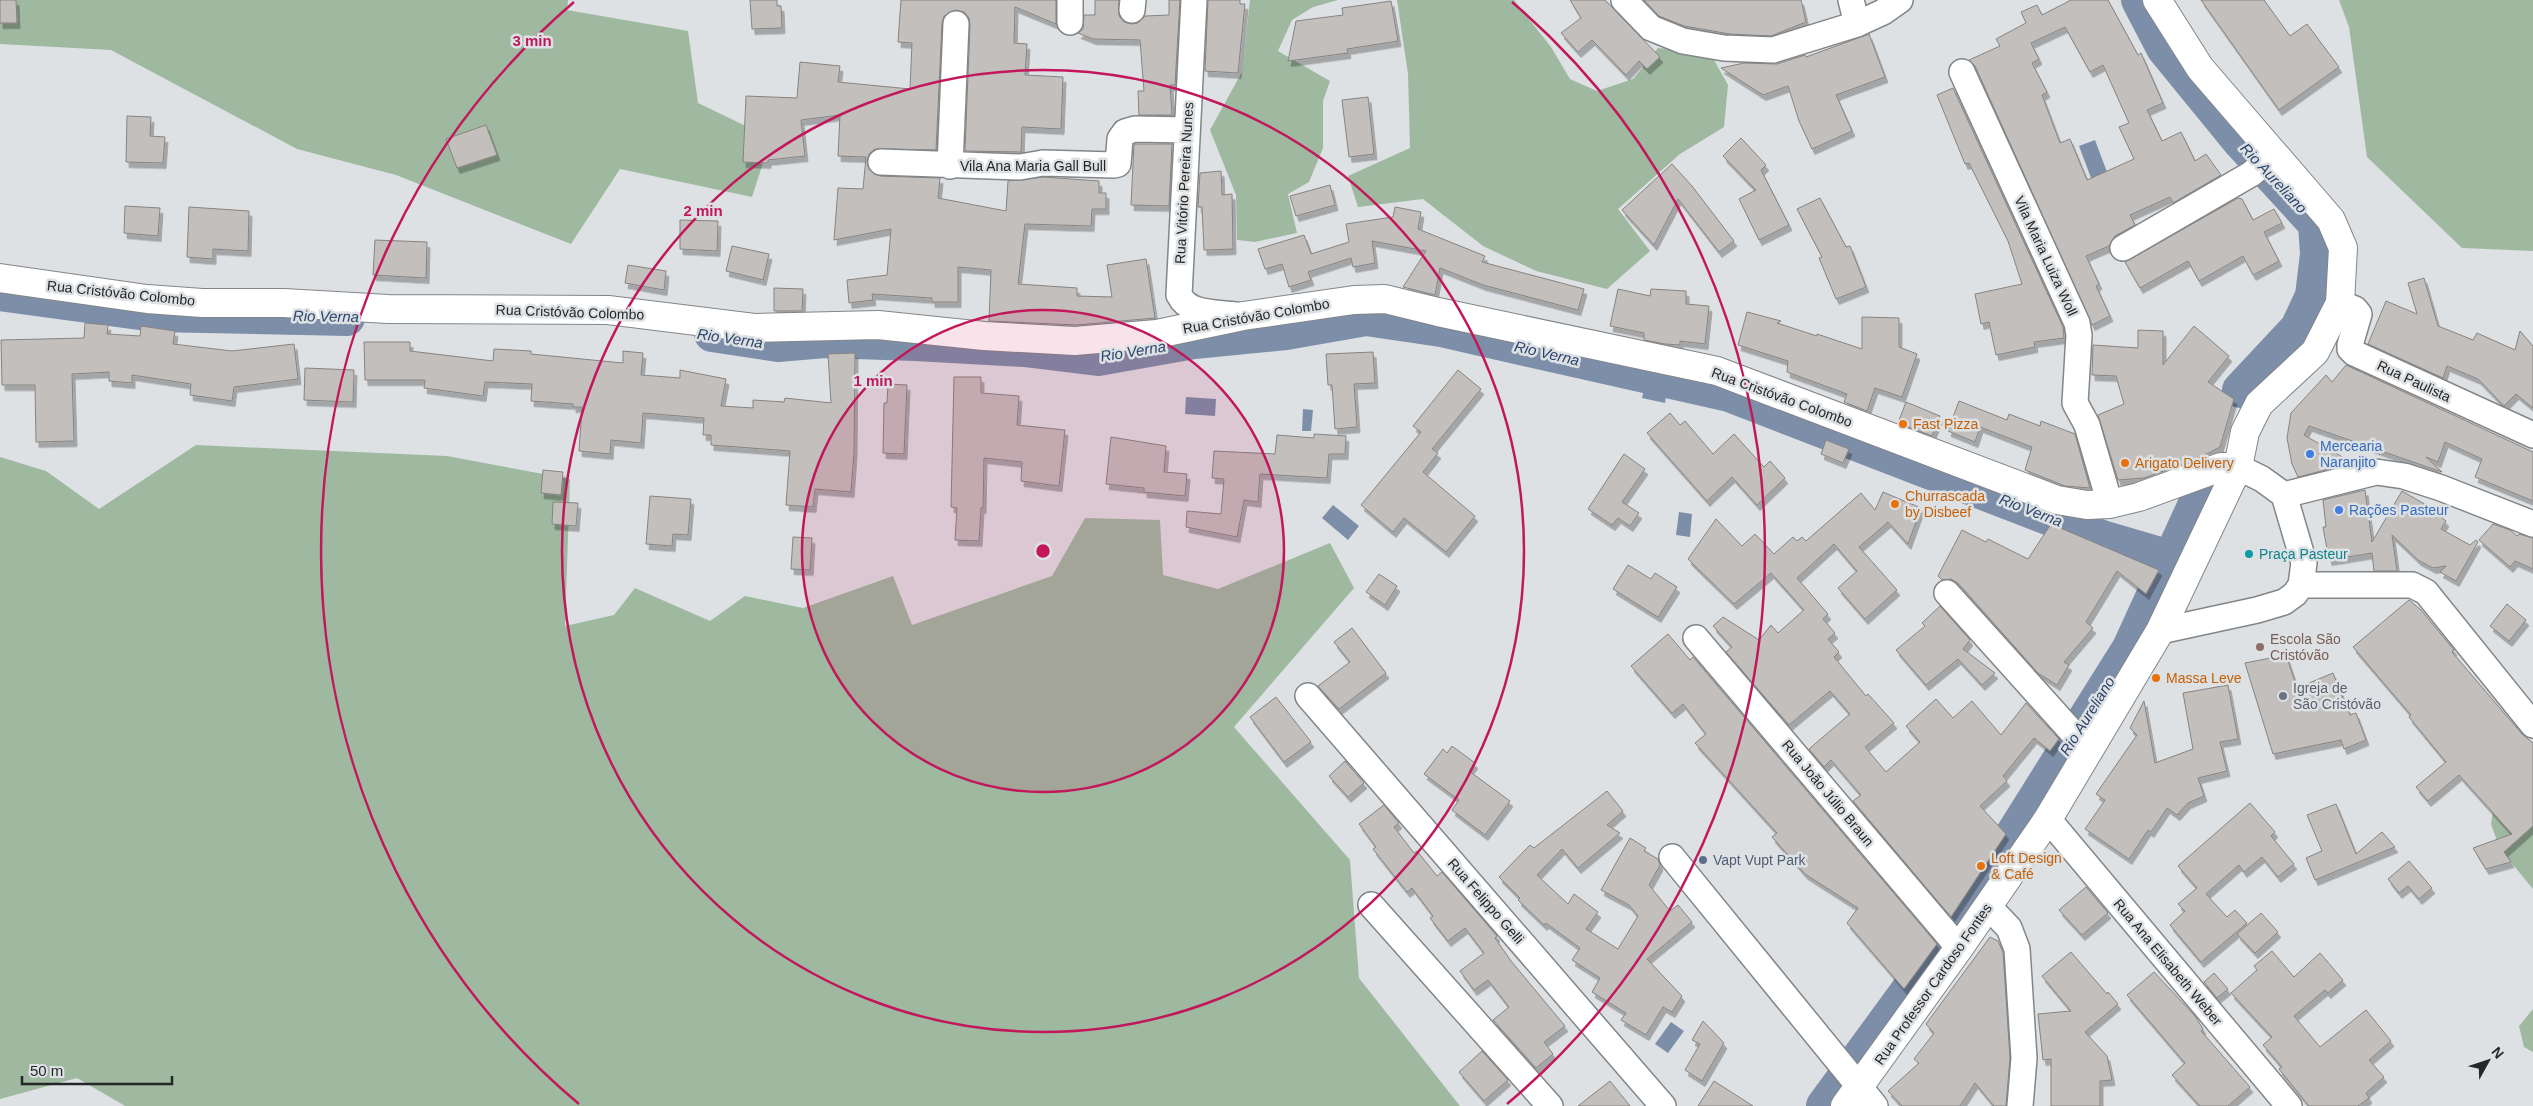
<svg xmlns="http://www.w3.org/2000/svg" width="2533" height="1106" font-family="Helvetica,sans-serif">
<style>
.forest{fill:#9fb9a1}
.water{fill:#7d8ea9}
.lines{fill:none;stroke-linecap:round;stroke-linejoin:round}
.river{stroke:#7d8ea9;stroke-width:36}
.building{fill:#c2bfbc;stroke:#868380;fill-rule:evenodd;filter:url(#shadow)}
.minor-casing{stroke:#838689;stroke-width:28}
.major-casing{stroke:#838689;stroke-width:30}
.minor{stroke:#fff;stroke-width:25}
.major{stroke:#fff;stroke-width:28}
.ring{fill:none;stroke:#c2185b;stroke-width:2.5}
.food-dot{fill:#e8710a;stroke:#dee1e4;stroke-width:2}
.shop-dot{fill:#3f7fe0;stroke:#dee1e4;stroke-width:2}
.culture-dot{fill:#0f9aa8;stroke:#dee1e4;stroke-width:2}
.education-dot{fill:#8d6e63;stroke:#dee1e4;stroke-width:2}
.worship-dot{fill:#6b7280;stroke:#dee1e4;stroke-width:2}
.service-dot{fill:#5c6f8a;stroke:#dee1e4;stroke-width:2}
.labels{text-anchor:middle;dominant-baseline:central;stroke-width:5;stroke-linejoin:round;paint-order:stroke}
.street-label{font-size:14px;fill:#252627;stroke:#dee1e4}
.food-label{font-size:14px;fill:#c56008;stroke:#dee1e4;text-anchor:start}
.shop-label{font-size:14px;fill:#366cbe;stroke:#dee1e4;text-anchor:start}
.culture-label{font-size:14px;fill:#0d838f;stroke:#dee1e4;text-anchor:start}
.education-label{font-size:14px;fill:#785e54;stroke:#dee1e4;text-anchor:start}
.worship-label{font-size:14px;fill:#5b616d;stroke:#dee1e4;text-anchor:start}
.service-label{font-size:14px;fill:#4e5e75;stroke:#dee1e4;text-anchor:start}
.water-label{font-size:15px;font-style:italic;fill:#2b446c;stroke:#dee1e4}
.centre{fill:#c2185b;stroke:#dee1e4;stroke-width:2.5}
.ring-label{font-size:15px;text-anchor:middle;font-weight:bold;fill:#c2185b;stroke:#dee1e4;stroke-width:5;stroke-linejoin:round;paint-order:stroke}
</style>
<defs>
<filter id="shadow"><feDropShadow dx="3" dy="5.5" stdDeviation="0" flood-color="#0004"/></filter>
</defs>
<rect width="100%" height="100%" fill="#dee1e4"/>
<path class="forest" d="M0 0H568L567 10 688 31 698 103 771 138 752 197 620 169 571 244 396 175 297 149 111 50 0 44Z
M1250 0H1338L1313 7 1292 20 1278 51 1330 81 1323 101V148L1309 182 1288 194 1297 233 1255 242 1237 240 1236 195 1210 130 1242 72Z
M1397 0H1514L1551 47 1570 79 1597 91 1633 79 1658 48 1710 53 1728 85 1724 127 1680 154 1618 209 1650 251 1607 289 1536 271 1483 246 1423 199 1358 207 1348 176 1410 148 1408 74Z
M2339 0H2533V251L2462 248 2367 157 2349 27Z
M196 445 447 456 570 479 565 626 614 615 635 588 710 621 745 596 803 608 893 576 912 625 1052 576 1085 518 1160 520 1163 575 1218 589 1330 543 1354 588 1234 727 1350 860 1359 978 1460 1106H125L77 1078 0 1099V457L46 471 99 509Z
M2533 763V889L2500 849 2491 824 2495 798Z
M2533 1009V1052L2524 1047 2519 1026Z"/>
<path class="water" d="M2095 140 2107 172 2091 178 2079 146Z
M1645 385 1667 389 1665 403 1642 398Z
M1186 397 1216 399 1215 416 1185 414Z
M1303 409 1313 410 1311 431H1302Z
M1333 505 1359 526 1348 540 1322 518Z
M1679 512 1692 514 1690 537 1676 535Z
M1671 1022 1684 1031 1668 1053 1655 1044Z"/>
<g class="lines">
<path class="river" d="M2139 0 2164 48 2240 141 2316 224 2318 254 2313 296 2298 328 2240 390
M0 293 154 314 347 318
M712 334 778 344 825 340 916 343 1024 349 1098 358 1194 341 1286 332 1366 318 1441 329 1729 394 2102 538 2170 558
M1824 1106 1955 927 2130 648 2200 495"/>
</g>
<path class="building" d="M0 0H16L17 23H0Z
M750 0H777V6H781L782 28 752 29Z
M901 0H1056V24L1015 7 1014 43 1027 44 1025 75 1063 77 1061 129 1022 127 1021 152 965 151 970 25 969 18 964 12 956 10 944 16 942 23 936 150 875 149 869 154 867 161 869 169 874 174 880 176 940 178 938 198 1006 211 1008 181 1044 177 1099 181V193H1106V209H1092L1091 226 1025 224 1018 284 1077 288V296L1112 297 1107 265 1146 259 1155 318 1077 325 989 321 991 270 958 267V302H932V298L872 294 873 300 849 303 847 280 887 275 891 229 834 240 838 188 863 189 866 157 838 156 840 115 801 120 805 156 768 160V163L743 162 746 96 797 98 800 62 840 66 838 82 910 89 912 43 898 42Z
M1095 0H1119V16L1124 22 1131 24 1138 23 1145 16 1169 15V0H1180L1175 85H1170L1172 115H1139L1138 91H1144L1140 40 1093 39 1078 33 1083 29 1084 15H1095Z
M1208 0H1240V4H1245L1238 73 1205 71Z
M1570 0H1605L1660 57 1647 69 1639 61 1626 75 1592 40 1578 52 1561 33 1581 18Z
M1644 0H1801L1806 22 1771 36 1730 34 1684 26 1659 16Z
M2071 0H2108L2138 55 2141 53 2163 103 2147 110 2162 141 2181 132 2195 161 2206 154 2221 175 2173 203 2170 197 2130 215 2135 225 2115 236 2109 246 2086 256 2099 284 2096 286 2110 316 2092 325 1975 66 1969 60 2000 46 1996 39 2026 23 2021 12 2037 5 2042 15ZM2065 27 2090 72 2103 65 2129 123 2119 127 2134 159 2087 180 2070 139 2060 143 2042 95 2047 92 2032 63 2039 59 2031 43Z
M2201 0H2264L2290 36 2307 24 2339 67 2279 110Z
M1391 1 1398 41 1347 49 1348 53 1288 61 1296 21 1343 15 1342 8Z
M1869 34 1885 77 1836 95 1852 131 1812 149 1799 121 1788 86 1763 95 1721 68 1744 63 1777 64 1805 55 1806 57Z
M1953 88 2063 327 2064 338 2034 342 2035 347 1996 355 1989 322 1981 324 1975 294 2022 284 2008 241 1969 163 1965 164 1937 95Z
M1368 97 1374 154 1349 157 1342 100Z
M127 116 151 117 150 136 165 137 163 163 126 162Z
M486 125 497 155 457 168 446 139Z
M1741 138 1766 165 1761 170 1789 225 1759 240 1739 199 1756 190 1723 156Z
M1134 144H1172L1169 206 1131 205Z
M1672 164 1692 186 1734 241 1719 252 1678 199 1654 245 1622 210Z
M1221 171 1222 195 1232 194 1233 249 1204 250 1202 207H1198L1200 173Z
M1330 185 1335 205 1296 216 1290 196Z
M1820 198 1846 247 1850 246 1866 287 1836 299 1819 258 1822 257 1797 209Z
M2238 198 2242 199 2253 220 2274 209 2282 223 2264 232 2279 261 2253 275 2243 256 2199 281 2188 261 2140 288 2125 262Z
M125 206 160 208 158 236 124 233Z
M189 207 249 211 248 251 213 249V259L187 257Z
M1395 207 1421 212 1418 229 1485 256 1482 262 1584 289 1578 310 1483 285 1440 268 1435 295 1403 287 1426 251 1372 241 1375 263 1353 267 1351 258 1308 272 1311 280 1289 287 1282 264 1265 269 1258 249 1304 235 1311 254 1349 242 1346 224 1393 217Z
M680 220 718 221 717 251 680 249Z
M375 240 427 242 426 278 373 275Z
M732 246 769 254 763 280 726 271Z
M628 265 666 271 664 290 625 283Z
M2424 278 2438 326 2473 340 2477 333 2515 350 2520 331 2533 346V408L2516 394 2504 406 2478 379 2447 366 2443 378 2368 344 2386 301 2417 314 2408 283Z
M774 288 803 289 802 311H774Z
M1618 289 1650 296 1651 289 1686 291V304L1709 306 1705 344 1680 341V345L1665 344 1644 340V333L1610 326Z
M1747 312 1781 321 1777 323 1817 336V334L1862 349V317L1899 318V347L1917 354 1902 397 1875 388 1867 411 1844 402 1847 394 1787 372 1788 361 1738 345Z
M85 323 108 325 107 334 140 336 141 326 175 331 173 344 232 351 294 344 298 379 234 387 232 401 190 395 191 384 132 375V383L109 381V372L72 374 74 441 36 442 35 385H2L1 340 84 338Z
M2194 326 2229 356 2208 382 2234 399 2220 447 2199 458 2144 478 2118 480 2098 415 2124 404 2116 376 2092 375 2093 345 2138 348V330L2163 331V365Z
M364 342H410V351L493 361 494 349 531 351V354L623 363V351L643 353 641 375 680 378V370L726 379 721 406 753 408V400L784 402 785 398 831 403 828 354 855 353 854 452 851 492 815 489 813 507 786 505 790 451 711 445V435H703L704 418 643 413 641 443 611 440 610 454 579 451 582 407H573V404L531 401 532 384 485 382 483 396 424 388 425 380H365Z
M1373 352 1375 383 1354 384 1357 427 1335 429 1332 385H1328L1326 354Z
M2346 365 2533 452V501L2475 477 2482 459 2445 442 2438 462 2426 457 2442 472 2309 426 2304 435 2353 463 2298 477 2292 464 2287 438 2291 413 2326 375 2332 382Z
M305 368 354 370 353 402 304 400Z
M1458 370 1481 389 1432 449 1438 453 1423 472 1475 516 1446 552 1404 518 1393 532 1361 505 1421 432 1413 426Z
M954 377H981V393L1019 396 1017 425 1065 430 1059 486 1021 481 1022 462 984 458 983 508H981L979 541 955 540 957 508 951 507Z
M888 384 907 385 904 454 883 453 884 403H887Z
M1959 401 2007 420 2009 414 2040 426 2041 421 2075 434 2090 488 2065 486 2025 470 2032 447 1980 427 1975 442 1948 431Z
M1906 402 1940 416 1932 436 1898 423Z
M1670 413 1680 425 1685 421 1713 454 1734 434 1764 467 1770 461 1785 478 1757 505 1732 477 1707 501 1647 433Z
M1314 434 1346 436 1345 454H1329L1327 478 1260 474 1258 502 1244 500 1237 537 1186 527 1187 511 1221 514 1224 479 1212 478 1214 451 1275 454 1277 435 1314 438Z
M1111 437 1166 446 1164 472 1187 474 1185 496 1144 492V488L1106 484Z
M1826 440 1849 449 1843 463 1821 454Z
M1624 454 1645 469 1622 502 1639 513 1630 526 1618 518 1612 525 1588 509Z
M543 470 563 472 561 495 541 493Z
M2365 490 2372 542 2402 491 2428 506 2446 521 2441 529 2470 545 2476 540 2478 542 2456 581 2440 572 2446 566 2433 568 2418 560 2392 535 2397 571H2374L2372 553 2329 560 2323 527H2326L2323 500Z
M1883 492 1921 508 1908 544 1888 522 1859 547 1897 590 1865 619 1838 588 1857 571 1834 544 1797 578 1828 614 1823 619 1835 633 1828 639 1839 652 1834 657 1866 696 1868 694 1894 723 1865 747 1886 772 1920 742 1906 726 1936 699 1953 718 1972 701 2001 735 2026 703 2059 739 2050 751 2034 738 2003 776 2007 781 1980 806 2006 834 1951 917 1853 801 1861 795 1831 760 1824 767 1809 749 1850 714 1830 691 1789 725 1726 652 1732 647 1713 626 1723 617 1759 640 1771 625 1778 633 1804 610 1771 573 1734 604 1688 559 1716 519 1742 546 1755 534 1774 554 1793 537 1797 541 1802 537 1806 541 1861 493 1875 510Z
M650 496 691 499 688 535 673 534 672 546 646 544Z
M553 502 578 503 576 526 552 524Z
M2051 524 2159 570 2146 594 2117 571 2086 622 2093 628 2064 662 2069 665 2057 685 2038 673 1958 583 1951 579 1942 580 1938 576 1962 530 1986 542 1988 539 2028 559Z
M2493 524 2510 530 2517 536 2519 534 2533 538V569L2515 561 2510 567 2479 540Z
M793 537 812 538 810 570 791 569Z
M1628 565 1651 579 1655 573 1677 587 1658 617 1613 589Z
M1379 574 1397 586 1385 605 1366 592Z
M2409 600 2421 610 2454 650 2452 652 2522 734 2533 743V826L2504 852 2511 862 2486 869 2473 848 2512 834 2459 775 2428 801 2416 787 2446 762 2409 717 2411 715 2353 647Z
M2507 604 2526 620 2509 641 2490 626Z
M1940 606 1970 640 1963 649 1995 673 1982 685 1958 659 1926 685 1896 650 1925 626 1922 623Z
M1352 628 1386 673 1339 709 1318 686 1350 662 1334 642Z
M1668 634 1690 660 1693 657 1937 944 1904 989 1847 923 1858 908 1805 874 1772 837 1777 833 1695 743 1706 734 1683 704 1672 713 1631 666Z
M2286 655 2297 688 2333 673 2350 715 2356 713 2366 740 2344 749 2341 740 2273 754 2245 663Z
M2228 685 2238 739 2220 742 2227 771 2198 778 2204 796 2188 803 2177 815 2167 808 2151 832 2148 830 2129 859 2085 829 2105 800 2096 794 2137 735 2130 728 2144 701 2155 763 2193 749 2183 693Z
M1276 697 1311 742 1284 762 1250 717Z
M1452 746 1475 763 1469 771 1510 801 1485 835 1452 810 1459 800 1424 774 1443 749 1447 753Z
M1345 761 1364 783 1348 797 1329 776Z
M1607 791 1623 811 1607 825 1620 833 1578 868 1562 849 1537 875 1568 904 1574 894 1598 912 1586 929 1618 949 1638 916 1629 905 1601 890 1630 838 1646 848 1644 851 1658 859 1660 865 1649 885 1670 911 1678 905 1692 922 1647 959 1682 996 1672 1012 1663 1007 1646 1035 1621 1020 1626 1013 1592 992 1600 978 1572 960 1580 948 1546 923 1544 925 1518 900 1520 898 1499 877 1530 845 1534 848Z
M2250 803 2275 832 2271 836 2294 864 2278 877 2262 857 2244 872 2239 865 2206 894 2227 917 2235 910 2247 923 2201 962 2170 925 2185 911 2178 904 2197 888 2178 866Z
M2336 804 2356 854 2382 832 2395 847 2315 880 2306 858 2322 851 2307 815Z
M1384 805 1399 823 1394 827 1414 853 1417 851 1437 876 1442 872 1497 936 1495 938 1511 961 1565 1026 1544 1042 1553 1054 1536 1068 1493 1020 1509 1007 1488 980 1474 990 1460 971 1484 953 1465 928 1448 941 1430 918 1433 916 1412 888 1407 892 1373 849 1376 847 1359 824Z
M2409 861 2432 888 2419 899 2408 886 2399 893 2388 879Z
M2086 887 2108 913 2082 935 2059 910Z
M2261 913 2278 932 2255 953 2237 934Z
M1990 937 1998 941 2003 952 2010 1058 2006 1106H1994L1975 1083 1960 1106H1902L1888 1091 1919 1063 1914 1059 1934 1033 1926 1024Z
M2272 951 2294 977 2320 953 2343 980 2328 993 2325 990 2294 1016 2320 1047 2366 1010 2391 1041 2369 1060 2384 1077 2366 1093 2369 1098 2358 1106H2309L2279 1069 2282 1067 2263 1045 2272 1037 2231 993 2257 970 2254 966Z
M2071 952 2107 994 2108 992 2118 1004 2085 1032 2107 1056 2112 1080 2100 1081V1106H2051V1059L2043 1060 2038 1014 2071 1011 2042 976Z
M2154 972 2195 1016 2203 1029 2201 1031 2250 1087 2228 1106H2200L2172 1075 2185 1063 2127 995Z
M2214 973 2228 989 2217 998 2204 982Z
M1703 1021 1724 1043 1702 1081 1685 1070 1700 1044 1692 1040Z
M1482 1051 1508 1080 1484 1101 1459 1072Z
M1610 1081 1630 1106H1578Z
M1714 1081 1753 1106H1698Z"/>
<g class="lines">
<defs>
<path id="minor" d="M1194 0 1179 295C1189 315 1215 312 1236 315
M1624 0 1651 28 1683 41 1724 48 1773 50 1857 24 1883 12 1900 0
M1851 0 1857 24
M1132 10 1133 0
M1070 22V0
M1962 72 2077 323 2079 335 2075 403 2087 425 2110 504
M881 162 1020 167 1043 163 1114 165 1118 164 1120 139 1125 132 1135 129 1187 130
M950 166 956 24
M2123 248 2251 174 2274 155
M2340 303 2355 309 2359 314 2350 345V349L2354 353 2533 435
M2284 495 2376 472 2404 476 2441 488 2533 524
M2301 585H2412L2426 592 2434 602 2533 725
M1947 593 2089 751
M2160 631 2257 610 2284 602 2295 594 2301 585 2304 563 2284 495 2262 479 2238 467
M1696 638 1959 948
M1308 696 1663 1106
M2048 819 2289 1106
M1672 857 1875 1106
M1371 905 1550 1106
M1988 906 2009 928 2017 949 2024 1058 2020 1106"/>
<path id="major" d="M0 278 147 299 202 303H284L388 309 608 310 754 328 878 325 984 336 1075 341 1157 334 1243 316 1354 300 1385 299 1438 312 1717 371 2057 500 2087 505 2110 504 2139 497 2221 467H2238
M1845 1106 1959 948 2048 819 2160 631 2238 467 2245 432 2259 404 2315 352 2340 303 2343 248 2331 220 2200 68 2157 0"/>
</defs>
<use href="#minor" class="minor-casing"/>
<use href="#major" class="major-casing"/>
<use href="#minor" class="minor"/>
<use href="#major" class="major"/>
</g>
<circle cx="1043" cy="551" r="241" fill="#c2185b" fill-opacity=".12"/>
<g class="ring">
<circle cx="1043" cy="551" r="241"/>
<circle cx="1043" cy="551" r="481"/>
<path d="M579 1104A722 722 0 0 1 574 2M1512 2A722 722 0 0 1 1507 1104"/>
</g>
<g class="food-dot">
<circle cx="1903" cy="424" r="5"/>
<circle cx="2125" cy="463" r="5"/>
<circle cx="1895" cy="504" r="5"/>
<circle cx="2156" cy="678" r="5"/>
<circle cx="1981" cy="866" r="5"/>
</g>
<g class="shop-dot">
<circle cx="2310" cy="454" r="5"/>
<circle cx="2339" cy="510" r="5"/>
</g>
<circle class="culture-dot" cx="2249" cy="554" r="5"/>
<circle class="education-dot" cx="2260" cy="647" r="5"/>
<circle class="worship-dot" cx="2283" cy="696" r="5"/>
<circle class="service-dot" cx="1703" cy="860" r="5"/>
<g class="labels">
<g class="street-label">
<text x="1033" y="166">Vila Ana Maria Gall Bull</text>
<text transform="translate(1184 183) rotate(-87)">Rua Vitório Pereira Nunes</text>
<text transform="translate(2046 256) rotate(65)">Vila Maria Luiza Woll</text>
<text transform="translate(121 293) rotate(6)">Rua Cristóvão Colombo</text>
<text transform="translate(570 312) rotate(2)">Rua Cristóvão Colombo</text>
<text transform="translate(1256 316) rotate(-10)">Rua Cristóvão Colombo</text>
<text transform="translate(2414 381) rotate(25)">Rua Paulista</text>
<text transform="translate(1782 397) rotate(20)">Rua Cristóvão Colombo</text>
<text transform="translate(1828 793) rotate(50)">Rua João Júlio Braun</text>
<text transform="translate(1486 901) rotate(49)">Rua Felippo Gelli</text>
<text transform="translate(2168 962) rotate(50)">Rua Ana Elisabeth Weber</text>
<text transform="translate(1933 984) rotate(-55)">Rua Professor Cardoso Fontes</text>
</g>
<g class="food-label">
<text x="1913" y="424">Fast Pizza</text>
<text x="2135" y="463">Arigato Delivery</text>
<text x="1905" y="496">Churrascada<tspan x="1905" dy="16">by Disbeef</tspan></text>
<text x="2166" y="678">Massa Leve</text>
<text x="1991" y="858">Loft Design<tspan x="1991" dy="16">&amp; Café</tspan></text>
</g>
<g class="shop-label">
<text x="2320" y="446">Mercearia<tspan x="2320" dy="16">Naranjito</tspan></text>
<text x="2349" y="510">Rações Pasteur</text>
</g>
<g class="culture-label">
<text x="2259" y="554">Praça Pasteur</text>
</g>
<g class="education-label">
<text x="2270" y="639">Escola São<tspan x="2270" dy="16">Cristóvão</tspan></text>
</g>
<g class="worship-label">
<text x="2293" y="688">Igreja de<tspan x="2293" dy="16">São Cristóvão</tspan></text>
</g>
<g class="service-label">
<text x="1713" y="860">Vapt Vupt Park</text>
</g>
<g class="water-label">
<text transform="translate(2274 178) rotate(47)">Rio Aureliano</text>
<text transform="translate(326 316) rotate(1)">Rio Verna</text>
<text transform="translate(730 338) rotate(8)">Rio Verna</text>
<text transform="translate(1133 351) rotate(-9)">Rio Verna</text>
<text transform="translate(1547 353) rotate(13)">Rio Verna</text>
<text transform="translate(2031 510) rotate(21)">Rio Verna</text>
<text transform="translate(2087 716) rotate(-58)">Rio Aureliano</text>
</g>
</g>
<circle cx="1043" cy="551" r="8" class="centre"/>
<g class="ring-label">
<text x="532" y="46">3 min</text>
<text x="703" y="216">2 min</text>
<text x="873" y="386">1 min</text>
</g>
<g transform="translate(2488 1061) rotate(50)" stroke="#dee1e4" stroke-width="4" paint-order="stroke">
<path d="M0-4L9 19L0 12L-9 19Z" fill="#252627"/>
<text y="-8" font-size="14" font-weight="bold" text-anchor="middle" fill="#252627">N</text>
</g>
<path d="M22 1076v8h150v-8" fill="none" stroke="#252627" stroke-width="2.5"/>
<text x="30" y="1076" font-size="15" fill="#252627" stroke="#dee1e4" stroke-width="4" paint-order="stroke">50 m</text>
</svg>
